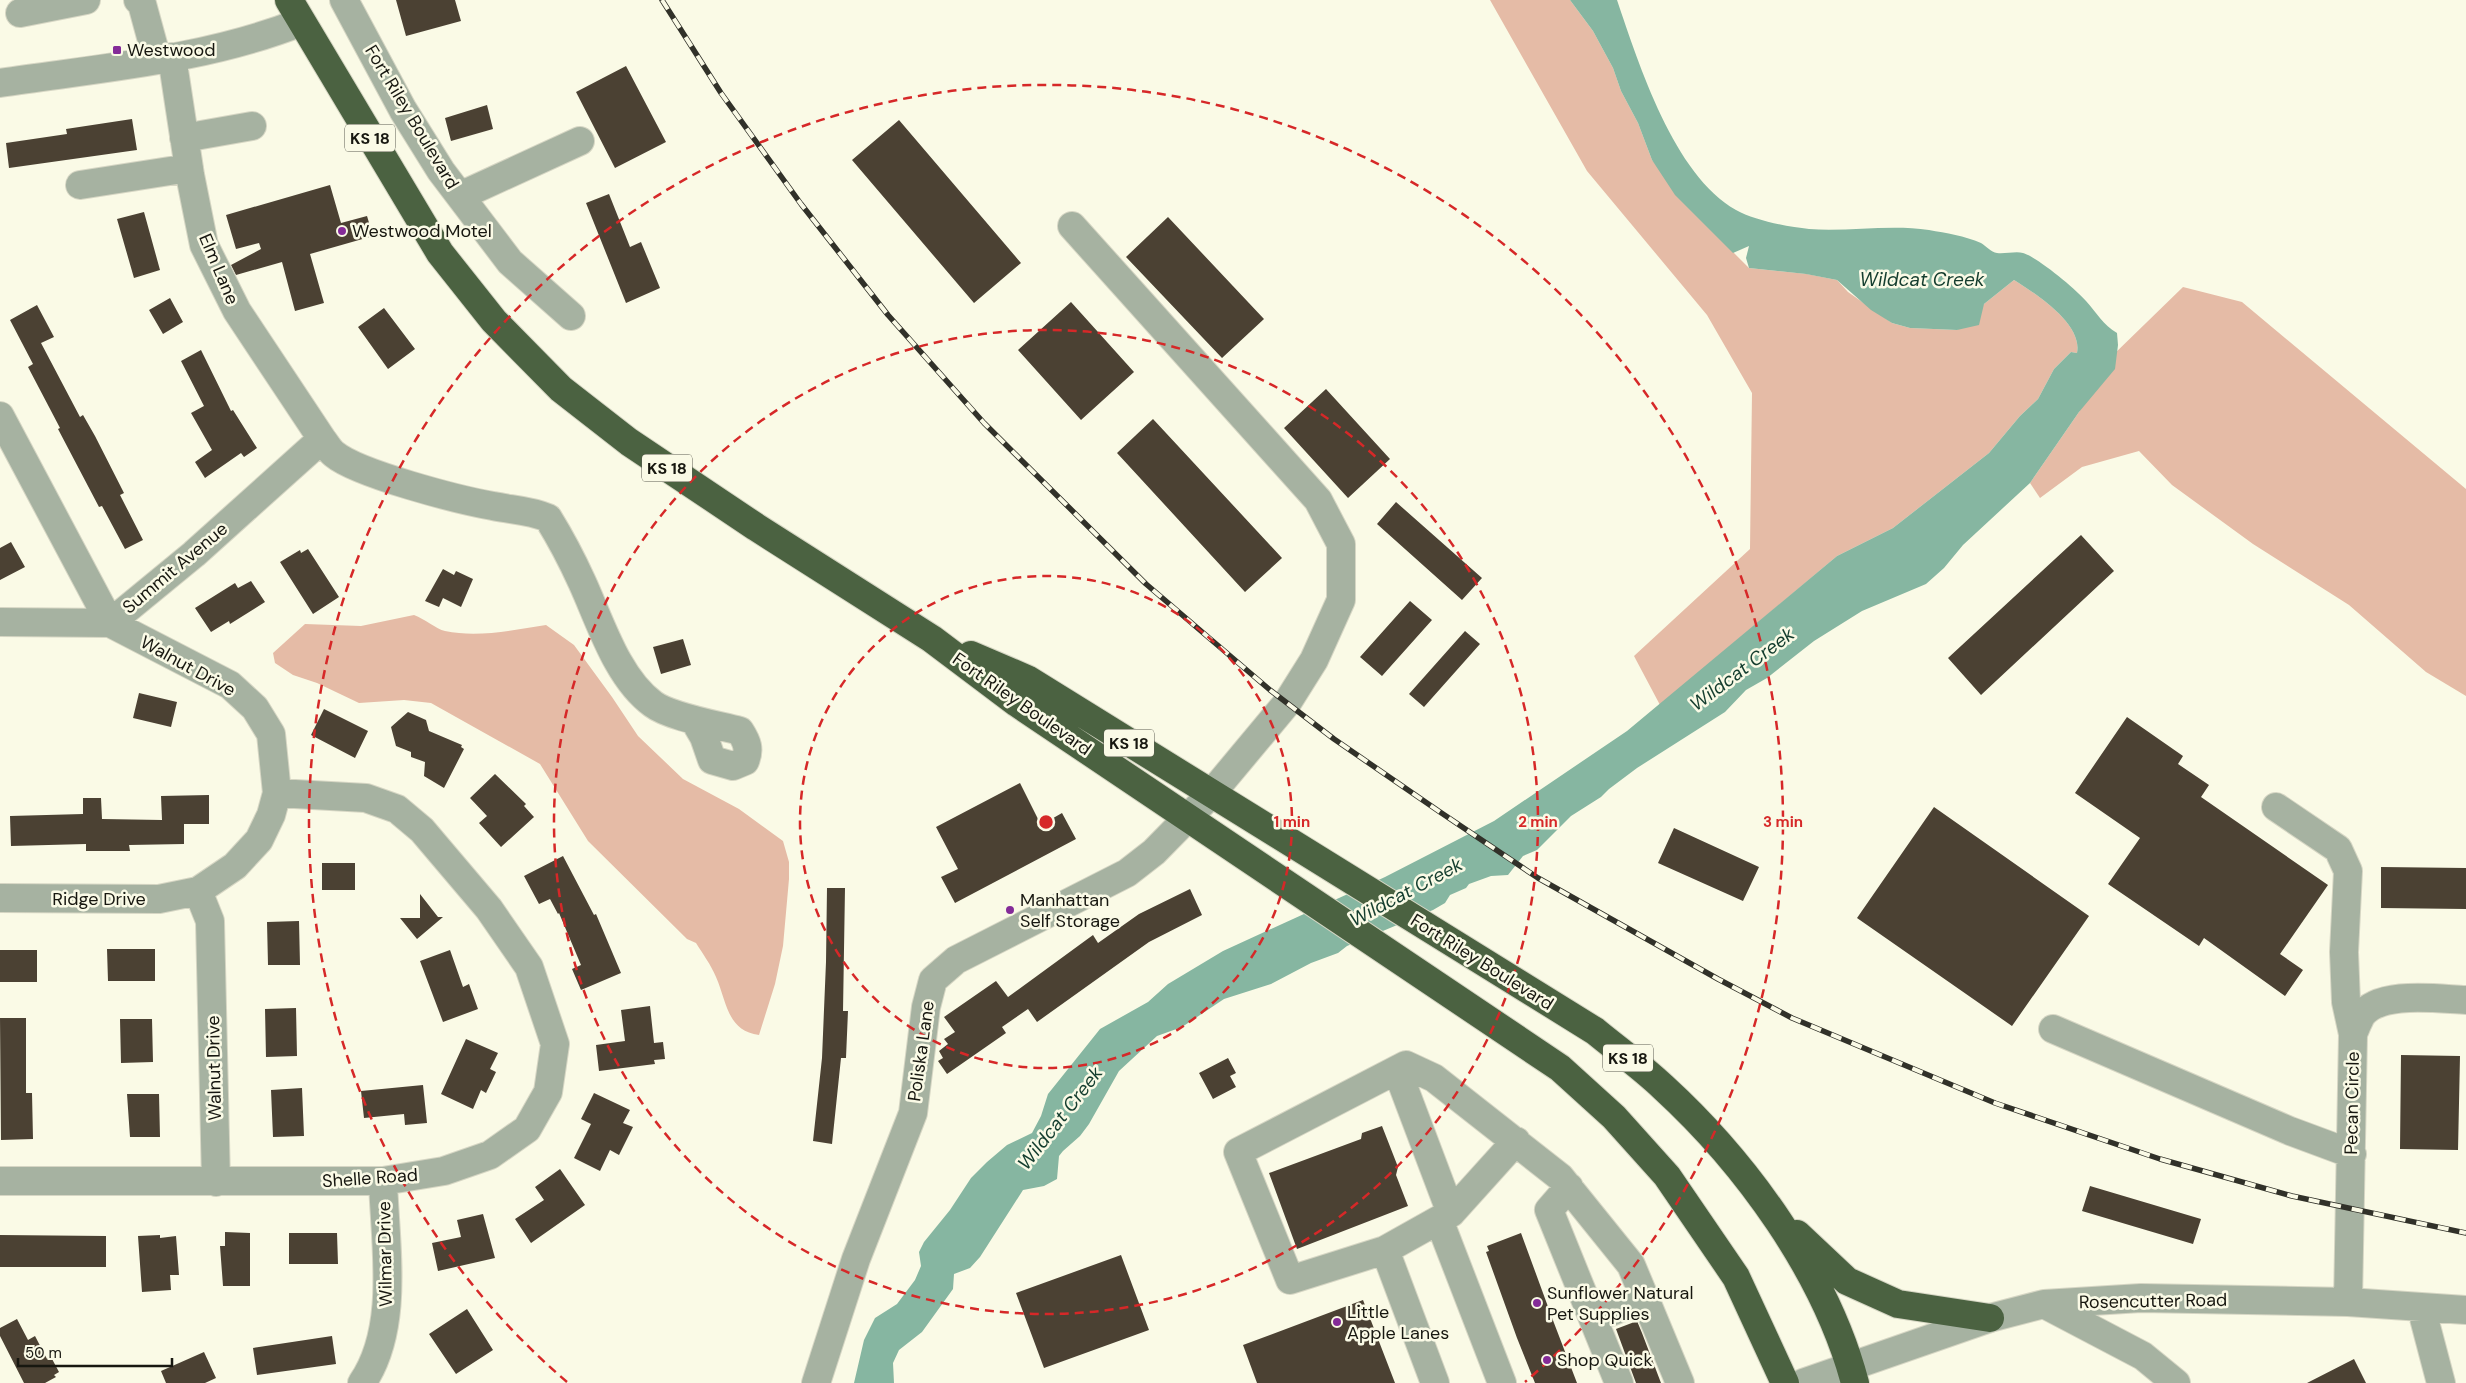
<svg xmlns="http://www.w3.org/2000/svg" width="2466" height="1383" font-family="'DM Sans',sans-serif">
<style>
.green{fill:#e5bba6}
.water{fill:#86b6a1}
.building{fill:#4b4133}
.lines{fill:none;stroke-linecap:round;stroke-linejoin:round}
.minor-casing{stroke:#d6d6c4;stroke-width:30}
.highway-casing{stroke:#d6d6c4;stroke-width:30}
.minor{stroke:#a6b2a1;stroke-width:28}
.highway{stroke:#4b6241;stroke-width:28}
.rail-casing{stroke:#313129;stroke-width:5.5}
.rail{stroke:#fafae6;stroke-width:4;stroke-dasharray:11;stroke-linecap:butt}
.ring{fill:none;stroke:#d62828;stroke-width:2.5;stroke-dasharray:9 6}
.poi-dot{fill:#842b98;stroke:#fafae6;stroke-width:2}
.labels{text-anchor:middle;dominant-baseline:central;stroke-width:5;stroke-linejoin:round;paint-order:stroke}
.shield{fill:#fafae6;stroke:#5b5b50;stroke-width:1}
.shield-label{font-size:16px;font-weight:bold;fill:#171710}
.poi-label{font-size:18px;fill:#171710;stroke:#fafae6;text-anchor:start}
.street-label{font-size:18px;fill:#171710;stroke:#fafae6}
.water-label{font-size:19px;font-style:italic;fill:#143d2e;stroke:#fafae6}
.centre{fill:#d62828;stroke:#fafae6;stroke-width:2.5}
.ring-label{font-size:15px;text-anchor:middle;font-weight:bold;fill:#d62828;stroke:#fafae6;stroke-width:5;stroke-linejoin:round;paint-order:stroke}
</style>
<rect width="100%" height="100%" fill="#fafae6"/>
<path class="green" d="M1490 0H1570L1593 31 1613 68 1621 91 1638 123 1652 160 1715 234 1749 268 1807 274 1837 280 1848 292 1892 323 1910 328 1957 330 1984 304 2014 280C2036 294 2083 324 2077 353L2071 352 2054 369 2038 399 2020 416 1989 453 1893 528 1837 556 1660 705 1634 656 1750 549 1752 393 1707 315 1587 171Z
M2183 287 2242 302 2466 489V696L2426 672 2349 605 2253 544 2172 485 2139 451 2082 467 2040 498 2030 483 2079 412 2110 358Z
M414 615C425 619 436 629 445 631 478 638 513 630 546 625L574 645 612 697 638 736 683 779 739 809 783 841 789 862V879L783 946 775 984 759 1035C727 1031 727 1002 716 977 711 965 703 954 696 943L687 939 588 841 540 764 431 703 404 700 359 703 317 683 293 675 275 663 273 653 305 624 361 626Z"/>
<path class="water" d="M1570 0H1617C1639 65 1674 175 1736 210 1754 220 1787 227 1809 229 1848 232 1890 224 1929 230 1946 233 1965 236 1981 243 1986 246 1991 252 1997 253 2005 254 2016 251 2023 253 2037 257 2076 289 2086 301 2097 313 2103 325 2117 333L2118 345 2115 369 2079 412 2030 483 1963 545 1944 568 1926 584 1862 611 1814 641 1767 678 1746 690 1725 712 1637 768 1609 789 1601 797 1571 816 1537 850 1523 856 1508 875 1491 876 1469 884 1466 888 1450 895 1445 903 1433 910 1347 946 1338 953 1311 963 1271 984 1224 999 1182 1027 1157 1036 1119 1071 1089 1124 1080 1136 1063 1151 1059 1156 1057 1179 1044 1186 1023 1190 980 1257 970 1268 954 1274 953 1289 922 1332 899 1350 893 1363 894 1383H854L864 1340 875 1318 897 1304 915 1280 921 1266 919 1252 924 1242 950 1210 971 1178 987 1162 1007 1145 1032 1133 1041 1116 1048 1094 1100 1029 1148 1002 1168 984 1223 951 1385 877 1494 821 1627 731 1837 556 1893 528 1989 453 2020 416 2038 399 2054 369 2071 352 2077 353C2083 324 2036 294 2014 280L1984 304 1979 325 1957 330 1910 328 1892 323 1871 310 1837 280 1806 274 1749 268 1746 258 1749 246 1733 253 1675 195 1652 160 1638 123 1621 91 1613 68 1593 31Z"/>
<path class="building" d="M396 0H455L461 21 406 36Z
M626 66 666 142 615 168 576 92Z
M487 105 493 129 451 141 445 118Z
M132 119 137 150 9 168 6 143 67 134 66 129Z
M899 120 1021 263 974 303 852 160Z
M330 185 341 223 367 216 373 236 310 254 324 303 295 311 282 262 236 275 231 265 261 249 259 243 236 249 226 215Z
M609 194 630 247 641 242 660 288 626 303 586 203Z
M144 212 160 270 134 278 117 219Z
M1168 217 1264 319 1222 358 1126 257Z
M170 298 183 322 163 334 149 310Z
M1071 302 1134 372 1081 420 1018 350Z
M37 305 54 337 41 343 80 417 83 415 95 436 124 493 120 495 143 540 125 549 102 506 99 507 58 429 60 428 28 367 33 364 10 320Z
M384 308 415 349 388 369 358 327Z
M201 350 231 411 233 410 257 448 244 457 241 453 205 478 195 462 212 450 191 413 204 406 181 361Z
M1326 389 1390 459 1348 498 1284 428Z
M1153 419 1282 558 1245 592 1117 453Z
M1396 502 1482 578 1462 600 1377 524Z
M2081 535 2114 571 1981 695 1948 658Z
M11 542 25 567 0 580V548Z
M308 549 339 597 313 614 280 562 300 550 301 553Z
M443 569 454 575 456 571 473 579 461 607 443 598 439 607 425 601Z
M251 581 265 602 230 624 229 621 211 632 195 608 235 583 238 588Z
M1410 601 1432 620 1382 676 1360 657Z
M1465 631 1480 644 1424 707 1409 694Z
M683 639 691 665 661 674 653 647Z
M139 693 177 702 171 727 133 718Z
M324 709 368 731 355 758 311 735Z
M408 712 426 720 429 731 462 745 461 747 464 749 444 788 424 776 425 762 411 757V752L396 746 391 727Z
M2127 717 2183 756 2178 764 2209 785 2201 797 2328 885 2280 954 2303 970 2285 996 2204 938 2199 946 2108 884 2140 838 2075 793Z
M495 774 526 804 524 806 534 817 501 847 479 823 487 816 470 798Z
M1020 783 1041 825 1062 813 1076 839 955 903 941 877 958 869 936 827Z
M209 795V824H184V844L129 845 130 851H86V844L11 846 10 816 83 814V798H101L102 819 162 820 161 796Z
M1934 807 2089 916 2012 1026 1857 918Z
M1674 828 1759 867 1743 901 1658 863Z
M563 856 594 915 596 914 621 973 581 990 572 969 581 965 559 913 558 914 550 899 539 904 524 876Z
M322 863H355V890H322Z
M2381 867 2466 868V909L2381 908Z
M827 888H845L843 1011H848L846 1058H841L832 1144 813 1141 822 1058 826 962Z
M1190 889 1202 915 1149 942 1037 1022 1028 1009 1002 1027 1006 1033 947 1074 938 1061 943 1058 939 1051 948 1044 944 1039 955 1032 944 1017 996 981 1008 997 1093 935 1098 943 1139 914Z
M420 894 438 917H443L417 939 400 918H420Z
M299 921 300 965H268L267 922Z
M107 949H155V981H108Z
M0 950H37V982H0Z
M450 950 463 987 469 984 478 1009 443 1022 420 961Z
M650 1006 654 1043 663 1042 665 1059 654 1060 655 1064 599 1071 596 1045 625 1041 621 1010Z
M296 1008 297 1056 266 1057 265 1009Z
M0 1018H26V1093H32L33 1139 1 1140Z
M120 1019H152L153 1062 121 1063Z
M466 1039 498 1053 490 1069 496 1072 486 1093 481 1090 473 1109 441 1094Z
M2401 1055 2460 1056 2458 1150 2400 1149Z
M1228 1058 1236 1073 1230 1076 1236 1087 1213 1099 1199 1073Z
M423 1085 427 1123 405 1125 404 1114 364 1118 361 1091Z
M302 1088 304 1136 273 1137 271 1090Z
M594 1093 630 1110 623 1123 633 1127 619 1155 610 1150 600 1171 574 1158 591 1124 581 1119Z
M127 1094H159L160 1137H130Z
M1382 1126 1398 1167 1396 1175 1408 1206 1297 1249 1269 1173 1361 1139 1362 1133Z
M560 1169 585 1205 531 1243 515 1219 544 1200 535 1187Z
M2090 1186 2201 1219 2193 1244 2082 1211Z
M483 1214 495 1258 438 1271 432 1243 461 1237 457 1220Z
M225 1232 250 1233V1286H223L220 1246H225Z
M289 1233H337L338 1264H289Z
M1521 1233 1554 1323 1577 1383H1535L1517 1338 1486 1252 1489 1251 1487 1246Z
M0 1235 106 1236V1267H0Z
M160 1235V1238L176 1236 179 1275H170L171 1290 142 1292 138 1236Z
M1121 1255 1149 1330 1044 1368 1016 1293Z
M1363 1300 1395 1383H1257L1243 1345Z
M467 1309 493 1350 456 1374 429 1334Z
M17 1319 28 1340 35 1336 47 1359 51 1357 59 1372 54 1375 56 1377 45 1383H24L0 1336V1328Z
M1637 1321 1642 1333 1661 1383H1636L1616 1329Z
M332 1336 336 1364 257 1375 253 1348Z
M204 1352 216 1378 205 1383H166L161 1371Z
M2354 1359 2366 1383H2307Z"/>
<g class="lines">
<defs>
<path id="minor" d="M138 0 142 4 157 59
M344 0 403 110 441 171 510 262 571 316
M20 13 86 0
M172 57 190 175 204 245 237 311 322 439C326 444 329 450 334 454 358 474 459 500 493 506 512 510 530 510 548 518 561 539 572 560 582 582 600 621 617 678 653 704 670 717 718 725 740 731 747 742 750 749 745 761L733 766 712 760 704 737 694 720
M0 83C100 68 206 60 301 22
M184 138 252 126
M80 185 189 168
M460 196 580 141
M0 416 110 623 230 685 255 708 271 734 277 793 271 815 259 840 235 866 198 891 159 899 0 898
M0 622 110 623 194 554 322 439
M2276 807 2338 849 2348 871 2344 952 2346 1002 2353 1034
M198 891 210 921 216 1182
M2053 1029 2290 1131 2352 1154
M1397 1070 1451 1213
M0 1181H383L444 1171 490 1155 527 1129 548 1092 555 1044 529 967 489 909 422 830 397 809 366 798 277 793
M1569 1187 1549 1210 1619 1383
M1439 1220 1502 1383
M1385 1250 1451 1213 1516 1141
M2348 1302 2353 1034C2355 1029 2358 1022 2361 1016 2379 990 2438 999 2466 1000
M2044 1304 2143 1356 2176 1383
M2421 1307 2441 1383
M1593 1319 1646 1298
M362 1383C400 1328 385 1245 383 1181
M816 1383 856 1259 913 1113 926 1007 933 980 956 960 1127 873 1154 852 1211 794 1287 703 1314 660 1341 600V544L1318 500 1072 226
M1435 1383 1385 1250 1290 1280 1238 1152 1406 1065 1434 1078 1560 1177 1631 1265 1680 1383
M1803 1383 1990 1318 2044 1304 2141 1298 2348 1302 2466 1310"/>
<path id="highway" d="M289 0 440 253 494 321 561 389 629 442 756 527 932 639 1017 703 1560 1068 1614 1117 1667 1176 1736 1277 1785 1383
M971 655 1027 679 1595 1031C1618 1050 1642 1067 1663 1087 1746 1163 1826 1273 1855 1383
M1797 1234 1847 1281 1898 1304 1990 1318"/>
</defs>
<use href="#minor" class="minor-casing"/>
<use href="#highway" class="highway-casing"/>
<use href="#minor" class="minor"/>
<use href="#highway" class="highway"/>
<defs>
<path id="rail" d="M662 0 721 93 801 204 888 315 984 423 1146 584 1270 690 1334 739 1440 812 1538 878 1718 979 1792 1018 1995 1103 2160 1159 2292 1196 2466 1233"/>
</defs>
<use href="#rail" class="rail-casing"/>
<use href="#rail" class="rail"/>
</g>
<g class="ring">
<circle cx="1046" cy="822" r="246"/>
<circle cx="1046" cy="822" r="492"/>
<path d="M567 1382A737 737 0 1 1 1525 1382"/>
</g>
<g class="poi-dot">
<rect x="112" y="45" width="10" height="10" rx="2.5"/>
<circle cx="342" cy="231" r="5"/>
<circle cx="1010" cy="910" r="5"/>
<circle cx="1537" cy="1303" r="5"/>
<circle cx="1337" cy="1322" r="5"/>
<circle cx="1547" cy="1360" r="5"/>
</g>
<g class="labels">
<g class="shield">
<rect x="345" y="124.5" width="50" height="27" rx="4"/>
<rect x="642" y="454.5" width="50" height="27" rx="4"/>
<rect x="1104" y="729.5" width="50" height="27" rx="4"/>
<rect x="1603" y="1044.5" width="50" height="27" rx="4"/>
</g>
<g class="shield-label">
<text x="370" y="138">KS 18</text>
<text x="667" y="468">KS 18</text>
<text x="1129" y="743">KS 18</text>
<text x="1628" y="1058">KS 18</text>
</g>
<g class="poi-label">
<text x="127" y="50">Westwood</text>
<text x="352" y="231">Westwood Motel</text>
<text x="1020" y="900">Manhattan<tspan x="1020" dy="21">Self Storage</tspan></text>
<text x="1547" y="1293">Sunflower Natural<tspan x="1547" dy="21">Pet Supplies</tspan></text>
<text x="1347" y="1312">Little<tspan x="1347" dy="21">Apple Lanes</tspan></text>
<text x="1557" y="1360">Shop Quick</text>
</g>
<g class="street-label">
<text transform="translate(412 117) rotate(59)">Fort Riley Boulevard</text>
<text transform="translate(219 269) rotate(67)">Elm Lane</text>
<text transform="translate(175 568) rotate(-40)">Summit Avenue</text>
<text transform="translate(188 666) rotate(29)">Walnut Drive</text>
<text transform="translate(1022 704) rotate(35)">Fort Riley Boulevard</text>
<text x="99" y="899">Ridge Drive</text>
<text transform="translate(1482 962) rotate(32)">Fort Riley Boulevard</text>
<text transform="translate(921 1051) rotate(-82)">Poliska Lane</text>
<text transform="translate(214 1068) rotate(-91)">Walnut Drive</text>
<text transform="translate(2352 1103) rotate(-89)">Pecan Circle</text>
<text transform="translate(370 1178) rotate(-4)">Shelle Road</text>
<text transform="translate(385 1254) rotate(-91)">Wilmar Drive</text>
<text transform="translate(2153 1301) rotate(-1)">Rosencutter Road</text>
</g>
<g class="water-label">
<text x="1922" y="279">Wildcat Creek</text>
<text transform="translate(1742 669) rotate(-37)">Wildcat Creek</text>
<text transform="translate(1406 892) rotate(-28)">Wildcat Creek</text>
<text transform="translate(1060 1118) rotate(-52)">Wildcat Creek</text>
</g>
</g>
<circle cx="1046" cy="822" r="8" class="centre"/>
<g class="ring-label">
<text x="1292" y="827">1 min</text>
<text x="1538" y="827">2 min</text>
<text x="1783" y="827">3 min</text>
</g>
<path d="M18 1358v8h154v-8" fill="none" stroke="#171710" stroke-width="2.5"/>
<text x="25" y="1358" font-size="15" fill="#171710" stroke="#fafae6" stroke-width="4" paint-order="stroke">50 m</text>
</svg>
